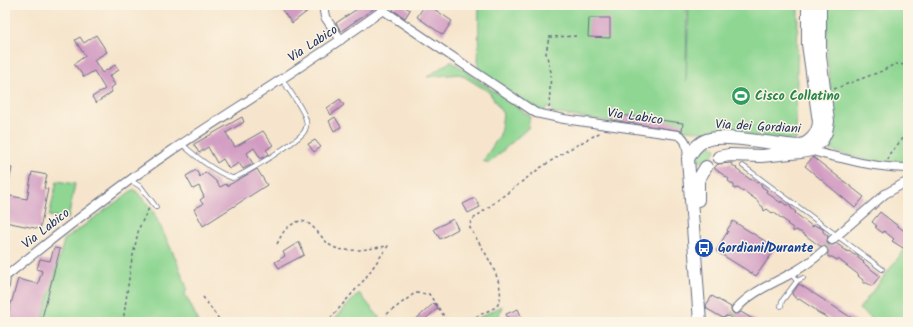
<svg xmlns="http://www.w3.org/2000/svg" width="913" height="327" font-family="Kalam,sans-serif">
<style>
.green{fill:#8ed692;stroke:#548278}
.building{fill:#d29cc2}
.lines{fill:none;stroke-linecap:round;stroke-linejoin:round}
.street-tunnel{stroke:#cac1b6;stroke-width:8;stroke-dasharray:8 4;stroke-linecap:butt}
.lane-casing{stroke:#686f84;stroke-width:5.5}
.street-casing{stroke:#686f84;stroke-width:10}
.secondary-casing{stroke:#686f84;stroke-width:14}
.path{stroke:#686f84;stroke-width:1.5;stroke-dasharray:3 3;stroke-linecap:butt}
.lane{stroke:#fff;stroke-width:4}
.street{stroke:#fff;stroke-width:8}
.secondary{stroke:#fff;stroke-width:12}
.labels{text-anchor:middle;dominant-baseline:central;stroke-width:3;stroke-linejoin:round;paint-order:stroke}
.street-label{font-size:13px;fill:#1b2f5e;stroke:#fcf5e5}
.leisure-label{font-size:13px;font-weight:bold;fill:#27864d;stroke:#fcf5e5;text-anchor:start}
.transit-label{font-size:13px;font-weight:bold;fill:#164399;stroke:#fcf5e5;text-anchor:start}
</style>
<rect width="100%" height="100%" fill="#fcf5e5"/>
<filter id="ink" filterUnits="userSpaceOnUse"><feTurbulence type="fractalNoise" baseFrequency=".025" numOctaves="2"/><feDisplacementMap in="SourceGraphic" scale="8" xChannelSelector="R" yChannelSelector="G"/><feConvolveMatrix kernelMatrix="1 2 1 2 8 2 1 2 1" color-interpolation-filters="sRGB"/></filter>
<filter id="wash" filterUnits="userSpaceOnUse"><feTurbulence type="fractalNoise" baseFrequency=".012" numOctaves="4" result="noise"/><feDisplacementMap in="SourceGraphic" scale="16" xChannelSelector="R" yChannelSelector="G"/><feGaussianBlur stdDeviation="0.9" result="paint"/><feColorMatrix in="noise" values="0 0 0 0 0 0 0 0 0 0 0 0 0 0 0 0 0 1.4 0 .05"/><feComposite in="paint" operator="in"/></filter>
<g filter="url(#wash)">
<rect width="100%" height="100%" fill="#f6e5cc"/>
<path class="green" d="M479 5H687L686 82 689 5H798L796 140C714 133 633 126 552 113V108L547 107 545 111 535 109 478 71Z
M827 5H908V165C881 164 856 158 830 150L834 124 827 56Z
M451 61 530 116 528 128 489 163 483 161 500 135 503 114 489 92 460 74 427 77Z
M710 145 713 146 716 150C714 156 704 162 698 162 694 154 703 148 710 145Z
M57 181 75 184 68 219 49 216Z
M134 189 152 209 175 257 187 288 185 294 199 322H42L64 240Z
M905 249 908 251V322H877L859 309Z
M359 293 383 322H332Z
M502 306 497 322H470Z"/>
<g id="blocks">
<path class="building" d="M278 5H309L312 8 292 23Z
M355 5H379L341 31 336 23 357 9Z
M396 5H402L410 10 405 18 393 10Z
M425 5H428L452 21 443 35 417 17Z
M589 18H610V38L588 37Z
M96 35 107 52 94 60 102 73 115 65 119 70 109 76 115 85 110 88 112 92 96 103 92 97 105 89 94 71 84 77 74 64 85 56 75 40 80 37 84 43Z
M340 99 344 105 331 115 327 108Z
M612 114 683 123 682 131 611 120Z
M242 117 244 122 226 133 235 147 263 131 273 145 266 150 269 154 261 159 254 148 247 153 253 164 243 169 239 163 229 169 223 159 217 163 208 147 199 153 194 144Z
M335 117 341 127 334 131 329 121Z
M315 140 321 147 314 152 308 144Z
M813 157 864 197 855 208 805 166Z
M732 163V165L737 168 736 169 751 180 752 179 757 183 759 182 761 184 762 187 767 190 766 192 781 203V201L786 205H790L791 208 796 212 795 213 813 227 814 225 823 229V232L828 236 827 241 828 244 833 245 836 243 848 252 849 251 854 255H858V258L864 262 863 263 880 276 872 286 867 283H863V280L858 276 859 275 838 259 837 260 832 257H828V250L827 247 824 246H820L802 233 796 230 793 232V228L787 224 788 223 773 212 772 213 767 209 764 211 763 207 758 203V201L744 191 743 192 738 188 734 189V185L728 181 729 179 714 168 718 164Z
M5 166 12 168 8 187 5 186Z
M257 169 267 185 203 226 194 209 203 204 200 200 204 197 199 186 193 189 186 176 196 170 200 177 205 172 216 181 220 187 226 184 227 186Z
M32 172 47 175 44 188 48 189 40 229 5 222V195L27 199Z
M475 198 480 207 468 213 463 204Z
M880 212 908 234V251L892 241 894 239 884 231 883 233 880 231 875 227 877 226 872 222Z
M453 219 458 229 440 239 434 229Z
M733 221 776 248 756 276 716 251 728 231 727 230Z
M299 242 304 255 279 268 275 262 285 256 283 252Z
M54 248 60 249 41 322H5L6 310 9 311 18 279 38 284 42 271 37 269 40 259 50 261Z
M799 284 858 322H835L817 312 816 310 799 299 797 300 792 294Z
M712 296 731 307V311L734 314H738L741 312 758 322H734L733 319 730 316H726L723 318 707 309 706 305Z
M434 303 438 308 422 322H413Z
M518 309 522 318 514 322H510L506 314Z"/>
</g>
</g>
<g filter="url(#ink)">
<use href="#blocks" fill-opacity="0" stroke="#686f84" stroke-width="1"/>
<g class="lines">
<path class="street-tunnel" d="M823 251 832 240
M728 321 736 309"/>
<defs>
<path id="lane" d="M182 144C196 157 214 171 232 178 241 177 298 141 304 132 306 129 307 124 306 121 306 112 287 88 282 79
M743 166 882 269
M130 180 141 187 156 207
M797 281 803 278
M781 306 782 301 797 281 791 274"/>
<path id="street" d="M323 5 325 17 341 40
M811 150C821 154 831 156 841 158 863 164 885 168 908 168
M832 240 885 194 908 181
M5 277C59 233 114 190 171 151 242 104 314 60 383 10L536 113 564 119 678 135C688 139 687 150 688 159
M5 286 6 276
M736 309C751 292 770 285 790 274 802 268 813 260 823 251
M728 322V321"/>
<path id="secondary" d="M719 157 729 155 761 156 801 152 811 150 822 140 826 132 828 121 820 56V5
M688 159C692 152 696 145 704 141 721 132 776 145 797 146 810 144 818 134 819 122L808 44V5
M688 159 700 322
M698 200V180L706 167"/>
</defs>
<use href="#lane" class="lane-casing"/>
<use href="#street" class="street-casing"/>
<use href="#secondary" class="secondary-casing"/>
<path class="path" d="M834 89 882 71 895 64 908 65
M549 108 551 72 546 53 549 37 579 36
M888 160 890 153 908 133
M277 244C283 232 285 227 297 222 311 216 322 242 333 247 349 254 371 248 388 246L364 280 327 322
M203 297 221 322
M387 314 415 293 429 294 448 322
M123 322 131 264 139 228 150 206
M465 322 496 307C512 289 480 245 470 228V224L473 219 540 168 568 150 601 132"/>
<use href="#lane" class="lane"/>
<use href="#street" class="street"/>
<use href="#secondary" class="secondary"/>
</g>
</g>
<defs>
<symbol id="stadium-disc" viewBox="-11 -11 22 22"><circle r="9.5" fill="#2e9e5b" stroke="#fcf5e5"/><path d="M0-5a6.5 5 0 1 0 0 10a6.5 5 0 1 0 0-10ZM-3.5-1.8h7v3.6h-7Z" fill="#fff"/></symbol>
<symbol id="bus-disc" viewBox="-11 -11 22 22"><circle r="9.5" fill="#1a4fb4" stroke="#fcf5e5"/><path d="M-5-6H5V4H4V6H2V4H-2V6H-4V4H-5ZM-3.5-4V0h7V-4ZM-3.5 1.2v1.5H-2V1.2ZM2 1.2v1.5H3.5V1.2Z" fill="#fff"/></symbol>
</defs>
<g fill-rule="evenodd">
<use href="#stadium-disc" x="730" y="85" width="22" height="22"/>
<use href="#bus-disc" x="693" y="237" width="22" height="22"/>
</g>
<g class="labels">
<g class="street-label">
<text transform="translate(313 44) rotate(-33)">Via Labico</text>
<text transform="translate(635 117) rotate(8)">Via Labico</text>
<text transform="translate(758 127) rotate(3)">Via dei Gordiani</text>
<text transform="translate(46 229) rotate(-38)">Via Labico</text>
</g>
<g class="leisure-label">
<text x="755" y="96">Cisco Collatino</text>
</g>
<g class="transit-label">
<text x="718" y="248">Gordiani/Durante</text>
</g>
</g>
<rect width="913" height="327" fill="none" stroke="#fcf5e5" stroke-width="20"/>
</svg>
